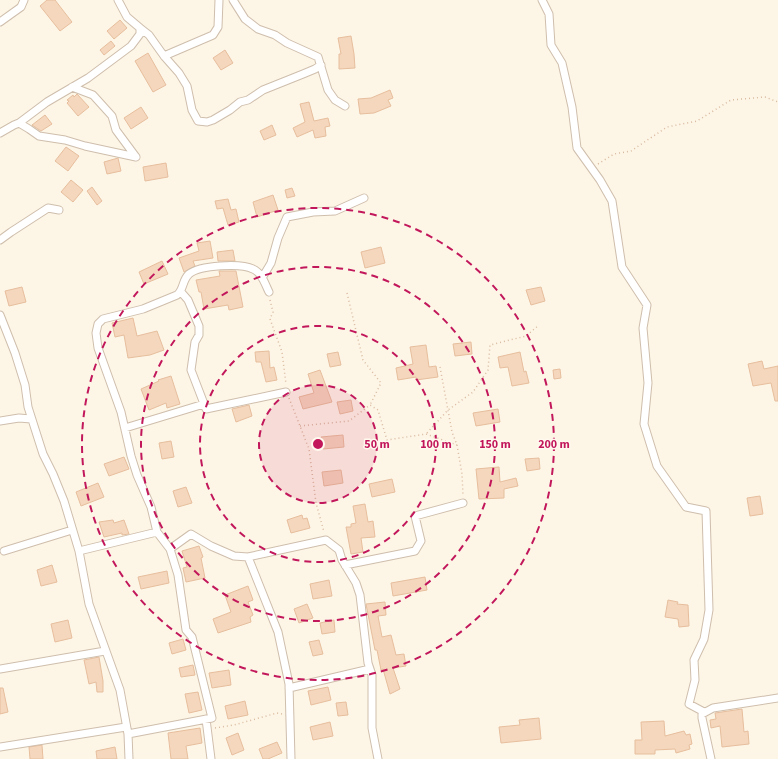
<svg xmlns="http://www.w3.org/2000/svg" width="778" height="759" font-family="'Source Sans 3',sans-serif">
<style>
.building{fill:#f4d7bd;stroke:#e7be9d}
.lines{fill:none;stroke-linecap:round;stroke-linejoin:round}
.street-casing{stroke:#cfbeac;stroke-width:9}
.path{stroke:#d9baa0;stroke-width:1.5;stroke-dasharray:1 3;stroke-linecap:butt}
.street{stroke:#fff;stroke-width:7}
.ring{fill:none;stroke:#c2185b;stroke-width:2;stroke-dasharray:7 5}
.centre{fill:#c2185b;stroke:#fff9ee;stroke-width:2}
.ring-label{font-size:12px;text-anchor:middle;font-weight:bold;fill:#c2185b;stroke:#fff9ee;stroke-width:3;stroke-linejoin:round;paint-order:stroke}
</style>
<rect width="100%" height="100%" fill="#fdf6e7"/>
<path class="building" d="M47 0H55L72 22 60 31 40 6Z
M120 20 127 28 114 39 107 31Z
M351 36 354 54 355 68 339 69V54H341L338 38Z
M111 41 115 46 104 55 100 50Z
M225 50 233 63 221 70 213 58Z
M148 53 166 85 153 92 135 61Z
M390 90 393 98 388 100 391 106 374 113 360 114 358 99 371 98Z
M77 94 89 107 78 116 67 103 69 101 67 100 73 95 74 97Z
M309 102 314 121 328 118 330 126 325 127 326 136 315 138 313 130 297 137 293 128 305 122 300 104Z
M141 107 148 118 131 129 124 118Z
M45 115 52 124 41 131 32 125Z
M272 125 276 135 264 140 260 131Z
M66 147 79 156 68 171 55 161Z
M118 158 121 171 107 174 104 162Z
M166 163 168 177 145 181 143 167Z
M71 180 83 190 73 202 61 192Z
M92 187 102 201 97 205 87 191Z
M292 188 295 196 287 198 285 190Z
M273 195 278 210 257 217 253 202Z
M228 199 231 210 236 209 239 222 228 225 223 208 217 209 215 201Z
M210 241 213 258 193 261 195 266 184 272 179 258 199 251 197 243Z
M381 247 385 263 365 268 361 252Z
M233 250 235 261H218L217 252Z
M162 261 168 274 144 284 139 272Z
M219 271H236L243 307 229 310 228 305 204 309 201 292H199L196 280 220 276Z
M22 287 26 302 9 306 5 291Z
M541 287 545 301 531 305 526 290Z
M133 318 137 336 157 331 164 350 150 355 128 358 124 335 115 337 112 323Z
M471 342 472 354 455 356 453 344Z
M426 345 429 367 436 366 438 377 416 380V377L398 380 396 368 413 364 410 347Z
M269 351 270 368 274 367 277 380 266 382 261 362H256L255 352Z
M338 352 341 365 330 367 327 354Z
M520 352 524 372 526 371 529 383 512 386 508 367 500 368 498 357Z
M762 361 764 369 778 366V401H775L771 383 753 386 748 364Z
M560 369 561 378 554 379 553 370Z
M320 370 332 402 303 409 299 397 314 393 308 374Z
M171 376 180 404 167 408 166 403 149 410 141 389 159 381 158 380Z
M351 400 353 411 340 414 337 402Z
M249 405 252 416 236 422 232 409Z
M498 409 500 422 476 426 473 413Z
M343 435 344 447 323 449 321 437Z
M171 441 174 457 162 459 159 443Z
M124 457 129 469 109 476 104 464Z
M539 458 540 469 527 471 525 459Z
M499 467 500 482 516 478 518 486 504 489V498L479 499 476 469Z
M341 470 343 483 324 486 322 472Z
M392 479 395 492 372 497 369 484Z
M98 483 104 497 81 506 76 492Z
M186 487 192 503 178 507 173 491Z
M760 496 763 514 750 516 747 498Z
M365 504 368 522 373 521 375 537 361 538 363 552 351 554 346 527H351V524L356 523 353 506Z
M302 515 303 519 307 518 310 528 291 533 287 520Z
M113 520 114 523 124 520 129 534 122 535V533L104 537 99 522Z
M199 546 203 557 201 558 205 578 186 582 183 568 187 567 182 551Z
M52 565 57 582 41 586 37 570Z
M167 571 169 583 141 589 138 577Z
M425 577 427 590 393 596 391 583Z
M329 580 332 596 313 599 310 584Z
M248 586 253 600 248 602 253 615 250 617 251 622 218 633 213 619 231 612 225 595Z
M668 600 678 602 677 604 688 605 689 626 679 627 678 619 665 617Z
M385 602 386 615 378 616 382 637 391 635 396 655 404 654 406 666 393 668 400 689 390 694 383 669 381 670 377 650H375L366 604Z
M307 604 313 618 299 623 294 609Z
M68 620 72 638 55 642 51 624Z
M334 620 335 632 322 634 320 623Z
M183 639 186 650 172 654 169 643Z
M319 640 323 654 313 656 309 642Z
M99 657 103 681V692H97L96 682 89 684 84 660Z
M193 665 195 675 181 677 179 668Z
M229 670 231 685 212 688 209 673Z
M328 687 331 700 311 705 308 691Z
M0 688H3L8 712 0 714Z
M198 692 202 710 189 713 185 694Z
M245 701 248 715 228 719 225 706Z
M346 702 348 715 338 716 336 703Z
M742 709 744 732 748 731 749 744 722 747 720 726 711 728 710 720 716 719 715 713Z
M539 718 541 739 501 743 499 727 520 725 519 720Z
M664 721 665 736 684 731 686 735 690 734 692 744 689 745 690 749 676 753 675 749 655 750V754H635V740H642L641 722Z
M330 722 333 736 313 740 310 727Z
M200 728 202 743 186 746 188 759H171L168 733Z
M238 733 244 750 232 755 226 738Z
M277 742 282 753 268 759H263L259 749Z
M42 745 43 759H30L29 747Z
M115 747 117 759H97L96 751Z"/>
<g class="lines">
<defs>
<path id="street" d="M233 0 245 19 258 29 275 35 287 43 318 57 328 90 335 100 345 106
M542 0 549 14 551 45 562 63 572 107 577 148 600 180 612 201 622 267 647 305 643 328 648 383 644 424 657 466 686 507 706 511 709 610 704 639 694 660 695 680 689 704 704 712
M0 22 21 7 24 0
M140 28 149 35 164 56 179 73 187 86 192 110 198 121 207 122 213 120 230 110 240 102 248 100 263 90 303 74 315 69 321 65
M164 56 213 35 218 27 219 0
M72 87 93 95 112 116 116 130 136 157
M19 123 47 102 88 78 131 46 140 34V28L127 17 118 0
M0 133 14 125 19 123 29 129 39 136 65 140 85 146 136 157
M0 240 11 232 48 208 59 210
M262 278 271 263 278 238 287 217 313 212 335 211 364 198
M181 292 188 300 199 326V335L195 342 191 370 206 409 286 392
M0 315 15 353 25 385 28 407 43 454 53 474 64 501 79 551 89 604 120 690 128 734 129 759
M0 421 19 418 31 419
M125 428 204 404
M170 549 191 534 211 546 234 556 248 557 326 540 339 550 342 560 356 583 360 595 368 663 372 675V728L378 759
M4 551 72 530
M79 551 157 532
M248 557 278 632 289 684 291 759
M345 565 415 551 421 541 415 516 463 503
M0 669 105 651
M289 688 370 669
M206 719 211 759
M128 734 212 718 192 637 186 630 178 575 170 549 157 532 151 507 137 475 131 456 121 412 98 348 96 333 98 324 103 319 143 309 177 295C184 290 182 280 189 274 200 265 241 263 253 269 262 273 265 284 269 292
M0 747 126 727
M711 759 702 718V714L713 708 778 698"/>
</defs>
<use href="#street" class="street-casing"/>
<path class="path" d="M598 164 614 154 631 151 667 127 697 121 731 100 765 97 778 102
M347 293 363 360 381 383 370 405
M270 300 273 312 270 319 282 352 286 384
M440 367 452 432 457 445 462 474 463 495
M289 398 309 449 316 503 324 532
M300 426 349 421 370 405 378 410 387 440 426 434 457 445
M427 433 448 410 473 392 488 370 490 345 526 336 539 325
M215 728 234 725 277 713 282 714"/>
<use href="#street" class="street"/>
</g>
<circle cx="318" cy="444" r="59" fill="#c2185b" fill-opacity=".12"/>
<g class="ring">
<circle cx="318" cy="444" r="59"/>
<circle cx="318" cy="444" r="118"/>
<circle cx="318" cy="444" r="177"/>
<circle cx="318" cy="444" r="236"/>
</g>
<circle cx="318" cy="444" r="6" class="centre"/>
<g class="ring-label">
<text x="377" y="448">50 m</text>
<text x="436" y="448">100 m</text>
<text x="495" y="448">150 m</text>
<text x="554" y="448">200 m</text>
</g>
</svg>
